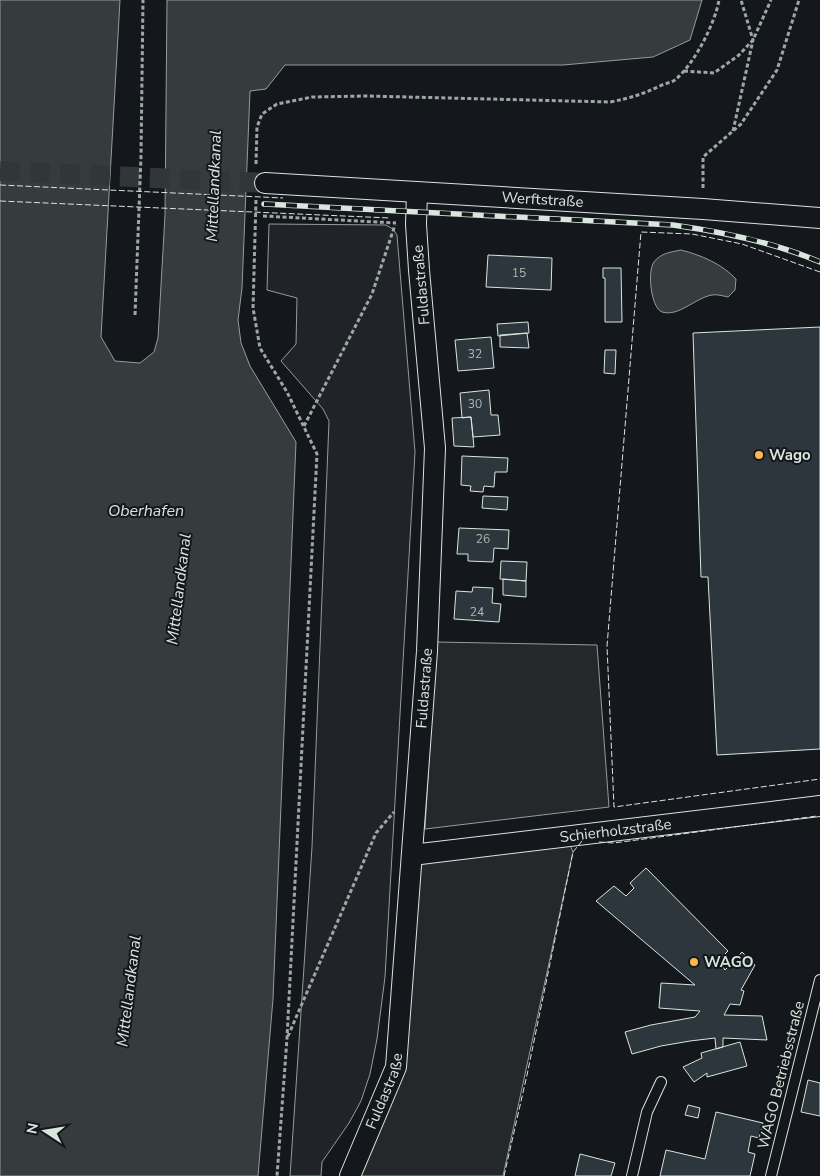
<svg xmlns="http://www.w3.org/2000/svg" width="820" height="1176" font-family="'Nunito Sans',sans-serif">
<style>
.green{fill:#202428;stroke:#939e99}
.parking{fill:#24282b;stroke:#939e99}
.water{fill:#363b3e;stroke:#939e99}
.building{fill:#2c363c;stroke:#d8e6dc}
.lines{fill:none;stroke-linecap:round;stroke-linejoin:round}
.street-tunnel{stroke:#313739;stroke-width:20;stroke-dasharray:20 10;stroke-linecap:butt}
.lane-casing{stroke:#d8e6dc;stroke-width:12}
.street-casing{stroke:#d8e6dc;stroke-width:22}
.path{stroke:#9da8a2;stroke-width:3;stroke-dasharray:4 2.5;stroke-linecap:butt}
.lane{stroke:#14181c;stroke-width:10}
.street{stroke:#14181c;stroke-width:20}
.rail-casing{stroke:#d8e6dc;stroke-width:5.5}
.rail{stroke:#14181c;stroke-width:4;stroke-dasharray:11;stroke-linecap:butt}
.fence{stroke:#d8e6dc;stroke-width:1;stroke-dasharray:6 2.5;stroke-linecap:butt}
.poi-dot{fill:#ffb74d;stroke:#14181c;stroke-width:2}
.labels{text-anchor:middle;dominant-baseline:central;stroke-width:4;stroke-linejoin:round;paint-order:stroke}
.number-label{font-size:12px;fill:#adbab4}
.street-label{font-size:15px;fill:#d8e6dc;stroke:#14181c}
.poi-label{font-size:15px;font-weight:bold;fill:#d8e6dc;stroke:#14181c;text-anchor:start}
.water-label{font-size:16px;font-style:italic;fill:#d8e6dc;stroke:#14181c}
</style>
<rect width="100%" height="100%" fill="#14181c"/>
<path class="green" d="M269 224 386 225 393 229 397 235 415 452 385 977 377 1039 370 1074 361 1101 349 1123 322 1162 321 1176H290L312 847 329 421 323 409 281 361 296 344 297 298 267 290Z"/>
<path class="parking" d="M436 642 597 645 609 807 425 829Z
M570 845 573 852 503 1176H359L403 1068 418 860Z"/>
<path class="water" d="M0 0H120L101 337 115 361 140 363 154 352 158 338 165 215 167 0H702L690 40 653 57 563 65H285L266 89 250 91 242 288 238 320 241 343 250 366 296 442 273 999 258 1176H0Z
M681 250C701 255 722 264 736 279L735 290 728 297C723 296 717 294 712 295 695 298 679 317 662 312 651 308 647 271 654 262 661 253 671 252 681 250Z"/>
<path class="building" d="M488 255 552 258 551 290 486 287Z
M603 268H621L622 322H605V278H603Z
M528 322 529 333 498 336 497 324Z
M820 327V749L717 755 708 577H701L693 333Z
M527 333 529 348 500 347V335Z
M491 337 494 368 458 371 455 340Z
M605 350H616L615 374 604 373Z
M489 390 491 415H498L500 435 473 437 471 417 462 418 460 393Z
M471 417 474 447 454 446 452 418Z
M462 456 508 458 507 472H495L494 487 484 486 483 492 470 491 471 486 461 485Z
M483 496 508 497 507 510 482 508Z
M459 528 509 530 508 549 494 548 493 562 468 561V554H457Z
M501 561 527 562 526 581 500 579Z
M503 579 526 581V597L503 595Z
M473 587 493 588 492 603 501 604 499 622 454 619 456 591 472 592Z
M646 868 728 951 719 960 725 970 742 952 755 965 741 990 744 991 740 1005 730 1004 724 1015 762 1016 767 1040 723 1038V1047L716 1049 715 1038 690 1041 661 1046 632 1054 625 1032 651 1025 695 1017 700 1011 659 1008 661 983 695 985 596 901 614 886 626 896 634 888 630 883Z
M740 1042 747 1066 707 1077V1073L694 1082 683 1067 702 1058 701 1053Z
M808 1080 820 1083V1116L801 1112Z
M688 1105 700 1108 698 1118 685 1115Z
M716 1112 763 1123 759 1138 751 1136 748 1152 755 1154 750 1176H660L666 1150 705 1159Z
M580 1154 615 1163 611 1176H575Z"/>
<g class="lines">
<path class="street-tunnel" d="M0 171 265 183"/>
<defs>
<path id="lane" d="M632 1176 647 1112 661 1082
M771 1176 820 980"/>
<g id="street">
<path id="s1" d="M265 183 703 209 820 218"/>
<path id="s2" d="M412 855 820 806"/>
<path id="s3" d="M350 1176 396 1067 427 651 435 448 419 270 416 224 417 193"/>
</g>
</defs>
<use href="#lane" class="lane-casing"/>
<use href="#street" class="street-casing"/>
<path class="path" d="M684 71 714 73 739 55 753 40 771 0
M733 131 753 40 741 0
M256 164 257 127 262 114 277 104 312 97 367 96 610 102C631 98 643 94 662 85 667 83 673 82 676 79 695 63 715 23 719 0
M703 188V157L741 124 777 70 799 0
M256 200 253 308 260 348 287 392 317 454 287 1038 277 1176
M263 216 396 223
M135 315 141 156 143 0
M304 426 372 294 395 225
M288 1036 376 833 394 812"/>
<use href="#lane" class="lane"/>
<use href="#street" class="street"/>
<defs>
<path id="rail" d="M264 204 673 225C723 232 773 242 820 262"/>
</defs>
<use href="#rail" class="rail-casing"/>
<use href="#rail" class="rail"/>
<path class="fence" d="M0 185 283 198
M0 201 390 218
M820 272 742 244 692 234 641 232 607 646 614 807 820 779
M599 842 614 843 817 816
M504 1176 527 1075 573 852 582 841"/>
</g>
<g class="poi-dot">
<circle cx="759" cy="455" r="5"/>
<circle cx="694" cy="962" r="5"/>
</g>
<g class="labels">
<g class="number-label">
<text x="519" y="273">15</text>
<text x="475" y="354">32</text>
<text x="475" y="404">30</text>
<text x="483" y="539">26</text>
<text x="477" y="612">24</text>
</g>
<g class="street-label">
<text stroke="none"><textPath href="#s1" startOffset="278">Werftstraße</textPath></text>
<text transform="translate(421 285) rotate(-95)">Fuldastraße</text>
<text stroke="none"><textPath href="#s3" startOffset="498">Fuldastraße</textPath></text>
<text stroke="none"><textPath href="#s2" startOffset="205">Schierholzstraße</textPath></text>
<text transform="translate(781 1075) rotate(-76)">WAGO Betriebsstraße</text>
<text stroke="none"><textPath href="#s3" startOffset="92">Fuldastraße</textPath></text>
</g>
<g class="poi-label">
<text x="769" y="455">Wago</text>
<text x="704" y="962">WAGO</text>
</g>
<g class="water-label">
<text transform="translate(214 186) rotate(-88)">Mittellandkanal</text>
<text x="146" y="511">Oberhafen</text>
<text transform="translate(179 589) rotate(-83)">Mittellandkanal</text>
<text transform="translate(129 991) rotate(-83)">Mittellandkanal</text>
</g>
</g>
<g transform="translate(45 1131) rotate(282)" stroke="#14181c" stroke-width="4" paint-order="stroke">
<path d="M0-4L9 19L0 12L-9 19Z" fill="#d8e6dc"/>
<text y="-8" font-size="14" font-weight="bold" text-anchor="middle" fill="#d8e6dc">N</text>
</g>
</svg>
